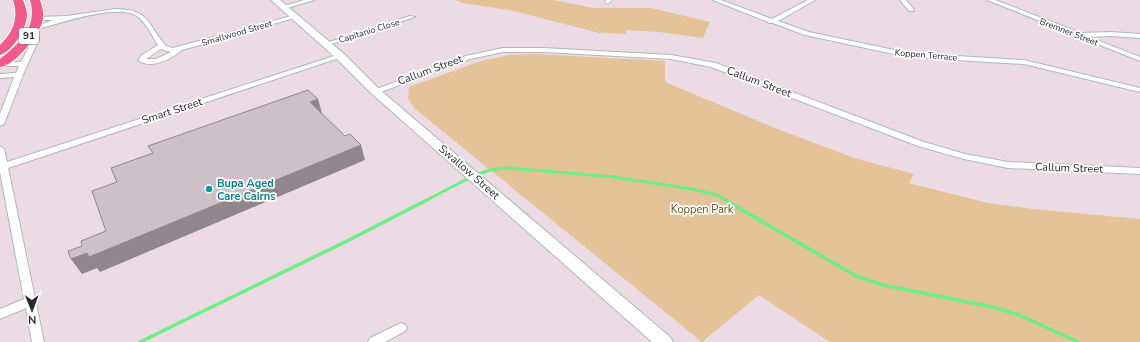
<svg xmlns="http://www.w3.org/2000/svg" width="1140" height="342" font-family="'Nunito Sans',sans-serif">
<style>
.green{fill:#e3c397}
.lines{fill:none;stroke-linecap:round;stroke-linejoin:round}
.stream-far1{stroke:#6def85;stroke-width:3}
.stream{stroke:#6def85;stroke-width:3.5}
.street-casing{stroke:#acbab6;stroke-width:2}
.secondary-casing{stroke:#acbab6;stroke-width:2}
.primary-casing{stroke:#fff;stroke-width:2}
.street{fill:#fff;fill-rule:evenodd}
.secondary{fill:#fff;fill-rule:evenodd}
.primary{fill:#f15b8b;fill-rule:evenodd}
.shaded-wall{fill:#90868b}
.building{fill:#cec0c7;stroke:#90868b}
.culture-dot{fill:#0f9aa8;stroke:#fff;stroke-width:1.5}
.labels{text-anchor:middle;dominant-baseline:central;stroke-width:3.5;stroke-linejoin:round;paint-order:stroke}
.far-street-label{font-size:9px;fill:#2a2a2a;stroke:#fff}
.shield{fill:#fff;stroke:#6a6a6a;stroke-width:1}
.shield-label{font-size:10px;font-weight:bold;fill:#2a2a2a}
.street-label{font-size:11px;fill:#2a2a2a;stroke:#fff}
.culture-label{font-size:11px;font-weight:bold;fill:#0d838f;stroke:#fff;text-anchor:start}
.park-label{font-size:11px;fill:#675019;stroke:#fff}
</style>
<rect width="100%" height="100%" fill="#ecdbe4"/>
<path class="green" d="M455 0H553L594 8H651L710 22 703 38 659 32 626 30V34L599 33 514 11 463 3Z
M534 54 665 61V82L775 128 854 158 914 174 909 183 988 203 1032 209 1140 219V342H830L759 295 702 342 414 108 408 98 409 87 481 61 509 55Z"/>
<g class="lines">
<path class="stream-far1" d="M476 175 490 170 508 168 614 177 692 189 717 195 727 201
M425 201 471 177"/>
<path class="stream" d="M725 200 856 276 883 285 992 307 1019 315 1078 342
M140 342 345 242 427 200"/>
<defs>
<path id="street" d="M304 0H314L284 9 281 7Z
M606 0H612L608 4 605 2Z
M713 0H721L772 19 808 0H815L778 21 809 32 908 53 1024 60 1140 88V92L1024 64 908 57 805 35 773 23H769L768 22Z
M900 0H906L914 10 913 11H909Z
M987 0H995L1081 33 1111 32 1140 34V38L1111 36 1089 37 1140 57V61Z
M115 9C150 9 147 24 166 46L173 48 295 15 298 17 182 50C171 59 151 70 138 60L142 55 158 45C152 36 146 22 137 16 117 3 57 24 35 30L32 28 53 20H36L35 19 38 17 67 16ZM161 49 171 52 156 59H146Z
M410 16 415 17 328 45 326 46 323 44Z
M36 37 39 39 25 70 4 124 0 126V114L14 77 0 78V74L16 73 19 66H0V62H21L33 39Z
M503 48H543L671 55 716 63 924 142 965 154 1008 162 1140 168V174L1008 168 964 159 918 146 711 67 671 59 543 52H503L470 59 378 93H375L371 91 466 56Z
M340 54 343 56 342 57 8 168 44 342H32L26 308 0 319V309L24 299 0 172V146L4 149 7 162Z
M401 323 405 325 407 328 405 331 385 342H368L370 338Z"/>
<path id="secondary" d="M271 0H280L344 54 379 89 670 337 673 342H652L371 93 336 58Z"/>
<path id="primary" d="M13 0H23C25 5 27 10 27 15 27 28 12 52 0 55V45C13 32 19 19 13 0Z
M30 0H40C42 6 44 12 43 19 41 33 15 66 0 67V59C20 43 38 27 30 0Z"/>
</defs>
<use href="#street" class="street-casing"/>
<use href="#secondary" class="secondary-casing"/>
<use href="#primary" class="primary-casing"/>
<use href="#street" class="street"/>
<use href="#secondary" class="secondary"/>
<use href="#primary" class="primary"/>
</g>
<path class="shaded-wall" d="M318 99 322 113 315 116 310 102Z
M361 145 365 160 100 272 97 268 82 274 71 259Z"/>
<path class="building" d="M308 90 318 99 310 102 345 136 350 134 361 145 89 257 87 253 71 259 68 251 82 246 81 241 106 231 92 191 117 182 111 168 153 153 148 146Z"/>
<circle class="culture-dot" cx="209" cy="189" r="4"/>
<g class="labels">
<g class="far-street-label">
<text transform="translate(369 31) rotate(-17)">Capitanio Close</text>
<text transform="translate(1069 32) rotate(21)">Bremner Street</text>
<text transform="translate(237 33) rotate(-16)">Smallwood Street</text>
<text transform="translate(926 55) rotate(5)">Koppen Terrace</text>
</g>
<rect class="shield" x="19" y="28" width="20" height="16" rx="3"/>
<g class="shield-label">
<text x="29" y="36">91</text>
</g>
<g class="street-label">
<text transform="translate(430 70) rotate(-20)">Callum Street</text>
<text transform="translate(759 82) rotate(21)">Callum Street</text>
<text transform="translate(172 111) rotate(-18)">Smart Street</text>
<text transform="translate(1069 168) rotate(2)">Callum Street</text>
<text transform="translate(469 172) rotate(41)">Swallow Street</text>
</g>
<g class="culture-label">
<text x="217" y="183">Bupa Aged<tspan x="217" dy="13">Care Cairns</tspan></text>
</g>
<g class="park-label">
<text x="702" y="209">Koppen Park</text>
</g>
</g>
<g transform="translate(32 310) rotate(179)" stroke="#ffffff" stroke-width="3" paint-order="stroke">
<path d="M0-3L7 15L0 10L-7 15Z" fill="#2a2a2a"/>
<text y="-6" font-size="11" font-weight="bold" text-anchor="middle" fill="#2a2a2a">N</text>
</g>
</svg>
